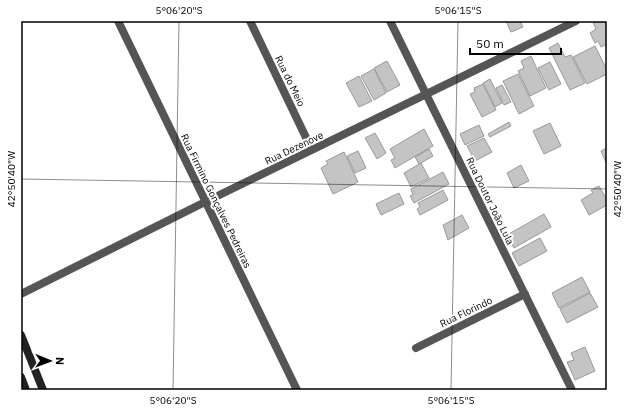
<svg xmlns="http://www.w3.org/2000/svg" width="628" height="411" font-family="'IBM Plex Sans',sans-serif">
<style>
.building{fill:#c4c4c4;stroke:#999}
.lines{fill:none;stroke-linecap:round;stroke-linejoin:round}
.minor{stroke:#555;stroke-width:8}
.secondary{stroke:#222;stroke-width:8}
.ticks{fill:none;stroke:#000;stroke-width:1;stroke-opacity:0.45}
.labels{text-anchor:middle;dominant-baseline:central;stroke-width:4;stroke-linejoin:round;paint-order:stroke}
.street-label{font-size:10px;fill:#000;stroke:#fff}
.neatline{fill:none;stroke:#000;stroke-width:1.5}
.ticks-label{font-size:10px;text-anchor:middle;fill:#000}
</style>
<rect width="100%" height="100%" fill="#fff"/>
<path class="building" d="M506 21H520L523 27 511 32Z
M595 21H607V44L601 47 598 41 595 43 590 33 596 29 593 22Z
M558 43 565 57 571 55 585 83 570 90 549 48Z
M595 46 607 70V74L587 84 573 57Z
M531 56 546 88 530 96 518 71 524 68 521 61Z
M387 61 400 85 387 92 374 68Z
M550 62 561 84 549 90 538 68Z
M374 69 386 93 374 100 361 76Z
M518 74 534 106 519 114 503 81Z
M359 76 372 101 359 107 346 83Z
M490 79 502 103 495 107 483 83Z
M483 84 496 110 482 117 470 94 475 92 474 88Z
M502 85 511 102 504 105 496 88Z
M509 122 511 126 490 137 488 134Z
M550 123 561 146 544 154 533 131Z
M479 125 484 136 465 145 460 134Z
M424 129 433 146 395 168 391 160 395 158 390 149Z
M375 133 386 153 377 159 365 138Z
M484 138 492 152 475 161 467 146Z
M607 148V165L601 151Z
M429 149 433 156 419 164 415 157Z
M358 151 366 168 355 173 347 156Z
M344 152 358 182 333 194 321 168 328 164 326 161Z
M421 163 429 178 411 187 404 173Z
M521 165 529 181 514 188 507 173Z
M443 172 449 184 414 203 410 196 413 195 411 189Z
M599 186 607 200V205L589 215 581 200 593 193 591 190Z
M443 190 448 200 420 215 417 209 420 207 418 203Z
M399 193 404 204 381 215 376 204Z
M544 214 551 227 514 248 507 235Z
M462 215 469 228 448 240 443 225Z
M540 238 547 251 519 266 512 253Z
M582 277 590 292 559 308 552 293Z
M590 293 598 307 567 323 560 309Z
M585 347 595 371 575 380 567 362 574 360 571 353Z"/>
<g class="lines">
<path class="minor" d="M118 21 297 390
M250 21 312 150
M390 21 572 390
M21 294 205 202 576 21
M416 348 525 294"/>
<path class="secondary" d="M21 335 43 390
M21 377 26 390"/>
</g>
<path class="ticks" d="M21 179 607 189M173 390 179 21M451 390 458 21"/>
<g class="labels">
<g class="street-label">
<text transform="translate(290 81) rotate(64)">Rua do Meio</text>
<text transform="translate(294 148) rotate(-26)">Rua Dezenove</text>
<text transform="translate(216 201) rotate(64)">Rua Firmino Gonçalves Pedreiras</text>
<text transform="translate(490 201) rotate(64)">Rua Doutor João Lula</text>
<text transform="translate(466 312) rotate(-26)">Rua Florindo</text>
</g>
</g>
<rect width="628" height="411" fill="none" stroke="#ffffff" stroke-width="44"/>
<g transform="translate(50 361) rotate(91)" stroke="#ffffff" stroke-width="3" paint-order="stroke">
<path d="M0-3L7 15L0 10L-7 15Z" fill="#000000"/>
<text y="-6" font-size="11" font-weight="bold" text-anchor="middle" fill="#000000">N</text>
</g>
<path d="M470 48v6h91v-6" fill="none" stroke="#000000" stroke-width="2"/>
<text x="476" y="48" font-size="12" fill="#000000" stroke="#ffffff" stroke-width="3" paint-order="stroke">50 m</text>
<rect x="22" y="22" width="584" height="367" class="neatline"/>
<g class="ticks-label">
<text x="179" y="14">5°06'20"S</text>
<text x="458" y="14">5°06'15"S</text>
<text transform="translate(11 179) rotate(-90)" y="4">42°50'40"W</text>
<text transform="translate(617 189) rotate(-90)" y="4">42°50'40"W</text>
<text x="173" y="404">5°06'20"S</text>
<text x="451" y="404">5°06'15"S</text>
</g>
</svg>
